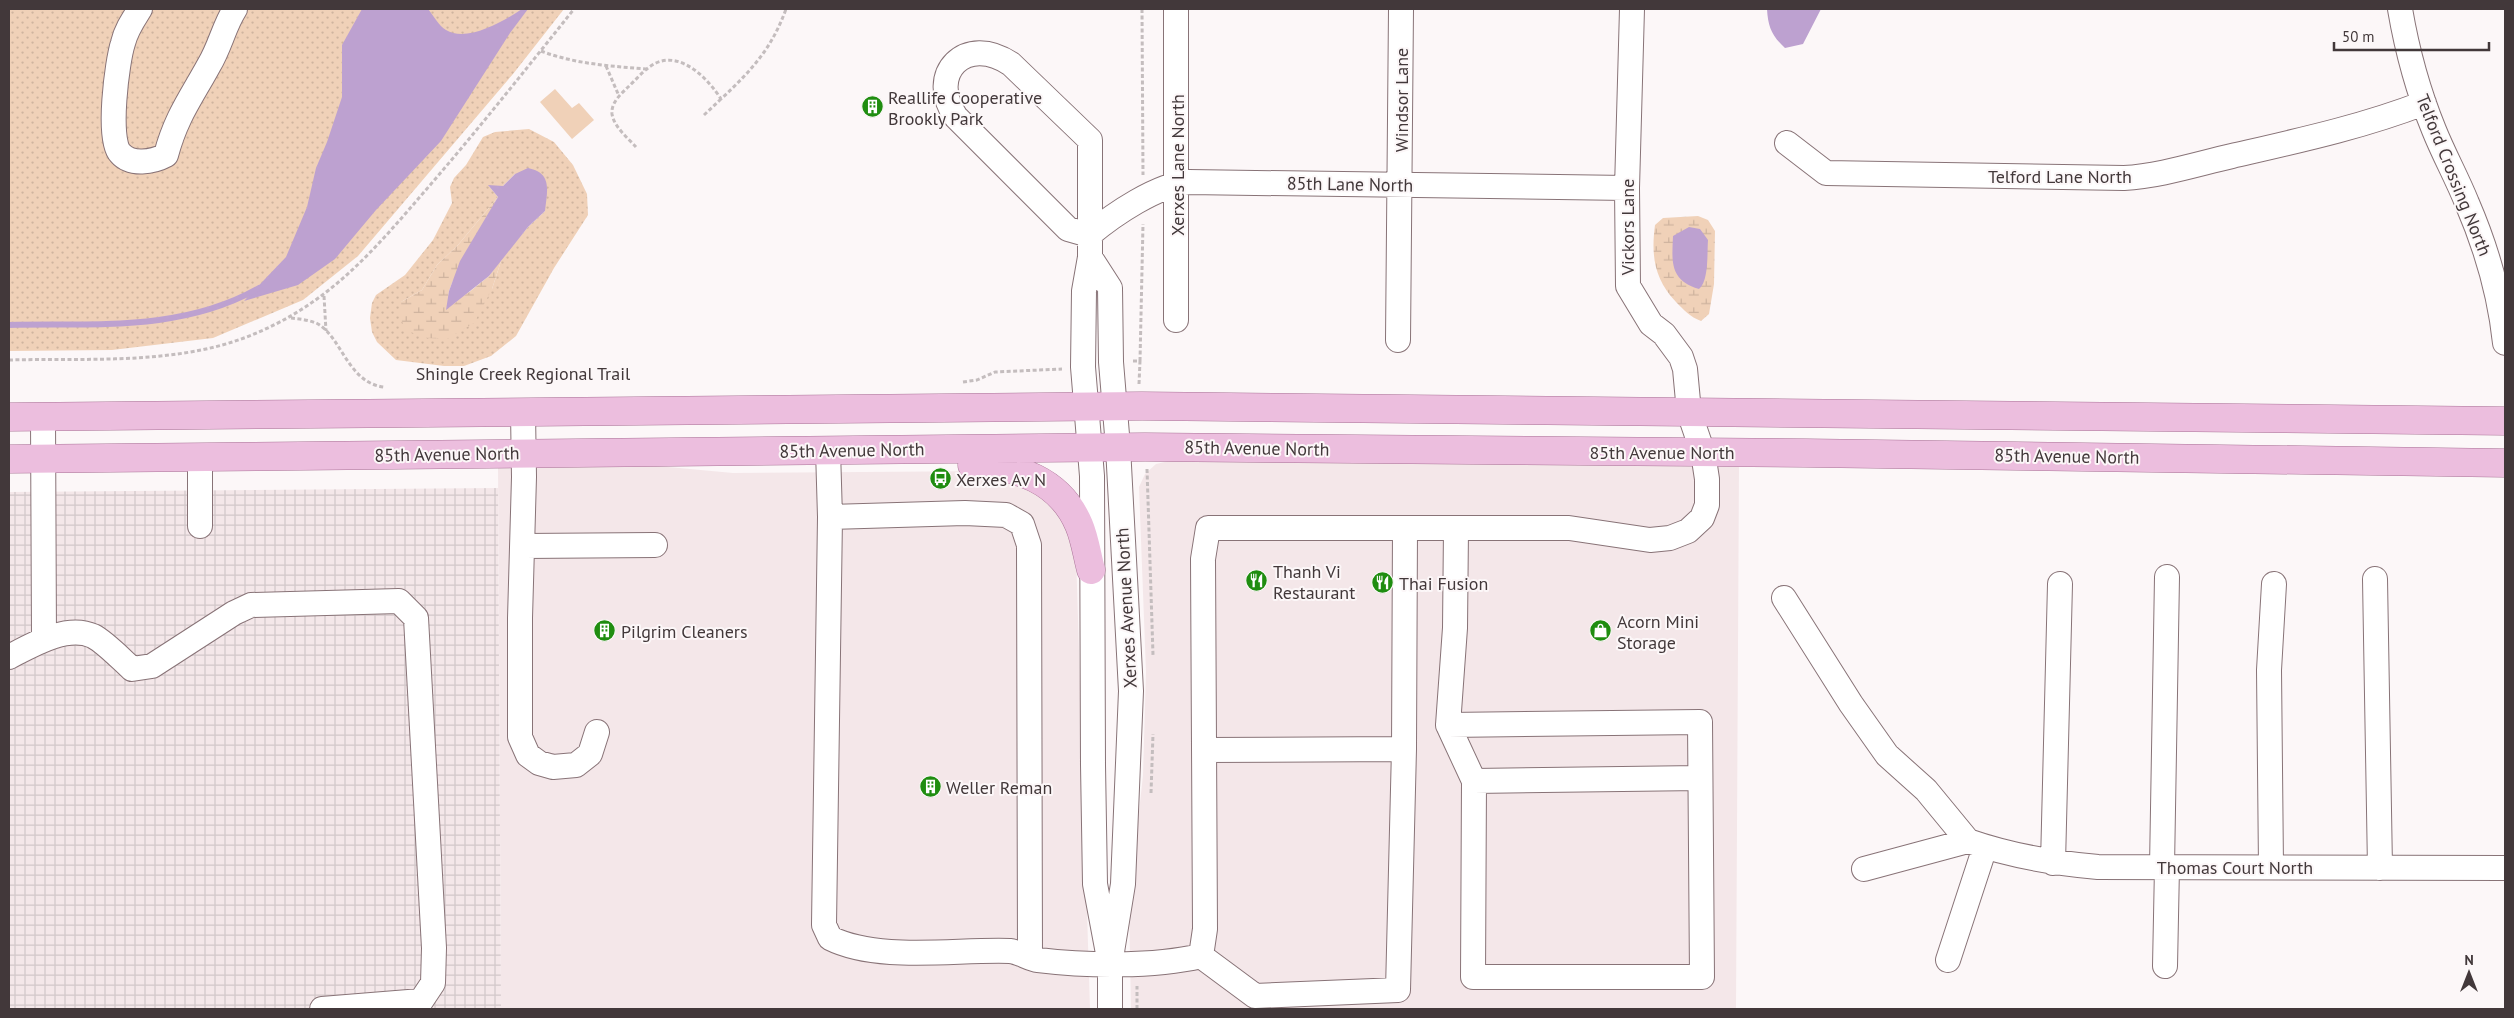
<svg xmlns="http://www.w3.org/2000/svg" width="2514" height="1018" font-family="'PT Sans',sans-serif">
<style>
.built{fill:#f4e7e9}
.industrial{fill:url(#industrial-grid)}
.grass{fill:url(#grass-dots);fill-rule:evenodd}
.wetland{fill:url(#wetland-marsh)}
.green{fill:#f0d1b8}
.water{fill:#bda1d0}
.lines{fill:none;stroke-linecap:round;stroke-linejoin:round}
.stream{stroke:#bda1d0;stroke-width:6}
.minor-casing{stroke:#887377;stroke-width:26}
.major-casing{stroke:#a97296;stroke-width:29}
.path{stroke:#c4bdbe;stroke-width:3;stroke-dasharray:4 2.5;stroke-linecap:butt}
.minor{stroke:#fff;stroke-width:24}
.major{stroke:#ecbede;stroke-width:28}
.labels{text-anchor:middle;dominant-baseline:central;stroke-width:4;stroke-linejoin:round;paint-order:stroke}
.poi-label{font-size:18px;fill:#42383a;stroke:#fcf7f8;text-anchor:start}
.street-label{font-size:18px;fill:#42383a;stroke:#fcf7f8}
</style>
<defs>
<pattern id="industrial-grid" width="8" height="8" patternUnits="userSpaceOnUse" patternTransform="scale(1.25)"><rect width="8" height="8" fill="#f4e7e9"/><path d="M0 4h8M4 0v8" fill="none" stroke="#d2c7c9"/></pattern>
<pattern id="grass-dots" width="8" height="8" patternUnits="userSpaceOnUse" patternTransform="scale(1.25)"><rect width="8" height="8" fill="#f0d1b8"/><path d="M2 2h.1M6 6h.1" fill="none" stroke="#cfb49f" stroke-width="1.8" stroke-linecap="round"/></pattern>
<pattern id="wetland-marsh" width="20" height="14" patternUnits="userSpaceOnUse" patternTransform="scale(1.25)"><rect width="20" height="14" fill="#f0d1b8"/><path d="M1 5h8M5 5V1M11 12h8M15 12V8" fill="none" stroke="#cfb49f"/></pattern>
</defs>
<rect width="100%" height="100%" fill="#fcf7f8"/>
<path class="built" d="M1178 459 1739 467 1736 1009H1131L1129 905 1143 775 1146 672 1139 487 1145 474 1156 464Z
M498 464H636L733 473 997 471 1032 483 1053 506 1072 535 1076 554 1090 1009H501Z"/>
<path class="industrial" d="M498 488 501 1009H9V492Z"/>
<path class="grass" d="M9 9H564L513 74 358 256 303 300 213 338 112 350 9 351Z
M529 129 554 142 573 165 587 194 588 215 554 268 516 336 491 356 464 366H444L396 360 377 342 372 332 370 318 372 303 376 295 405 275 433 240 452 203 450 187 454 178 466 165 483 137 495 132ZM515 174 545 211 528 227 502 258 492 289 401 302 422 290 437 265 458 245 498 197 489 186H503Z"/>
<path class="wetland" d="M498 197 452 283 449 291 447 310 489 276 502 258 492 289 474 323 447 339 427 338 405 330 400 315 401 302 422 290 437 265 458 245Z
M1698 216 1708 220 1715 231 1714 284 1709 314 1701 321C1690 317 1684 310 1676 302 1654 279 1651 255 1655 225L1663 218Z"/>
<path class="green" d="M555 89 572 108 579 103 594 120 572 139 540 102Z"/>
<path class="water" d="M362 9H428C433 15 439 26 446 30 467 43 504 21 522 9H528L510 33 441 141 376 210 335 259 298 285 244 301 286 257 307 207 316 168 327 142 342 97V45Z
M1767 9H1821L1803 44 1785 48C1772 36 1768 27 1767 9Z
M528 168C553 173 547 191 545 211L528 227 489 276 446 310 449 291 460 261 498 197 488 185 503 186 515 174Z
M1689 227 1700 229 1708 240C1707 253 1709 281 1699 289 1669 280 1672 261 1673 236Z"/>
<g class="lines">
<path class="stream" d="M9 325C94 323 182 332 259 288"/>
<defs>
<path id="minor" d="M140 9C133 20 126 30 123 43 117 61 107 140 120 153 131 166 153 162 166 155 176 117 191 98 209 65 220 47 224 26 235 9
M1176 9V320
M2400 9C2407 50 2418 91 2434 130 2444 155 2457 178 2467 203 2486 247 2500 295 2505 343
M1787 143 1826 173 2124 178C2160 176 2197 164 2232 156 2297 141 2362 127 2424 103
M1089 235 1068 229 956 117C926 74 966 33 1011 64L1090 140V257L1084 291 1083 367 1092 476 1093 765 1095 884 1110 964
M1089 235C1114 214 1157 185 1189 182L1627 188
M1090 257 1110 288 1111 362 1118 447 1131 691 1123 884 1110 964V1009
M1398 340 1401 9
M523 412 524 477 520 618V737L528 755 539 763 553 767 576 765 590 754 597 732
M43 417 44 639
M828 450 830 517 824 925 830 938C878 962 955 949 1010 951 1020 952 1029 959 1038 960 1088 966 1153 967 1201 956L1205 929 1203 559 1208 528H1569L1650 540 1670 538 1688 531 1702 518 1707 505V479L1703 453 1689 412 1685 369 1681 357 1664 334 1651 324 1628 286 1627 188 1632 9
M200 457V526
M830 517 965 513 1006 515 1022 524 1029 545 1030 957
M524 546 655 545
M2375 579 2380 868
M1784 598 1851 704 1887 755 1926 790 1968 841
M9 657C32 645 67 624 93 636 105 642 122 660 132 669L152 666 234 613 251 605 399 601 416 618 434 948 433 983 421 1001 322 1009
M1448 725 1700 722 1702 977H1473L1474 781 1448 725 1455 628 1456 529
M1204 750 1404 749
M1474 781 1700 778
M1968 841C2011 856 2052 863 2098 867L2505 868
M2053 863 2060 584
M2162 867 2167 577
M2271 867 2269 670 2274 584
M1864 869 1968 841
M1201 956 1255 996 1398 990 1404 749 1405 528
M1948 960 1985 847
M2165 966 2167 867"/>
<path id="major" d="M9 417 1142 406 2505 421
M9 459 1145 447 1806 453 2505 463
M972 465C1016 465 1060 480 1079 525 1085 539 1087 555 1091 570"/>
</defs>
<use href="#minor" class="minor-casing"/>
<use href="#major" class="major-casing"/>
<path class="path" d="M1142 9 1143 175
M541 51C575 64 610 66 646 69
M606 66 619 96
M704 115 721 99
M636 147C628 138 614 127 612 114 611 103 620 95 627 88 636 80 645 68 656 63 682 51 709 80 721 99 752 70 772 48 786 9
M324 296 326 331
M291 318C300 319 310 320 318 324 342 338 348 383 384 387
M9 360C85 358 171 365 244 338 329 306 374 250 431 184 480 127 527 68 574 9
M1133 361H1140L1139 384
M1140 361 1143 224
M963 382 977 380 995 372 1062 369
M1147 469 1153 655
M1151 793 1153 734
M1137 1009V986"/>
<use href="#minor" class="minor"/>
<use href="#major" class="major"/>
</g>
<defs>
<symbol id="building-disc" viewBox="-11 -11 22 22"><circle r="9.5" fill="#1f8d10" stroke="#fcf7f8"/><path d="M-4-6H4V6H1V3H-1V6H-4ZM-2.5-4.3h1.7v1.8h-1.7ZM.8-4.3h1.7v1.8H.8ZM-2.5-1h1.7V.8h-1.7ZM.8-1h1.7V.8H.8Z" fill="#fff"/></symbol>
<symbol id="bus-disc" viewBox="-11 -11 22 22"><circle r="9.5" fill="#1f8d10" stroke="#fcf7f8"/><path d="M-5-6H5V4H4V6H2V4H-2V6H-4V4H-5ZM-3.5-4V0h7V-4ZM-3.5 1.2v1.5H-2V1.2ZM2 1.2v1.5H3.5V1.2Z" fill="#fff"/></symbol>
<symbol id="restaurant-disc" viewBox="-11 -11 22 22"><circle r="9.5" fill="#1f8d10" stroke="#fcf7f8"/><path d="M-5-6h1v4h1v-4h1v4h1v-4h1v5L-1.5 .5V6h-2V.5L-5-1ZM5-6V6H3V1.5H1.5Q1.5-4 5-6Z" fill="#fff"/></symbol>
<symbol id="shop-disc" viewBox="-11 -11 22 22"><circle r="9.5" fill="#1f8d10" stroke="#fcf7f8"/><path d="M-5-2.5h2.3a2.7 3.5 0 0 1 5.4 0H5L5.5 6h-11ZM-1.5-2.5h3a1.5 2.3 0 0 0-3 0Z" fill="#fff"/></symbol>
</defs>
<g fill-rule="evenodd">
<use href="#building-disc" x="860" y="94" width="25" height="25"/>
<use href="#bus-disc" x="928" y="466" width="25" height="25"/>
<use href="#restaurant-disc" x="1244" y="568" width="25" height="25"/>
<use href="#restaurant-disc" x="1370" y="570" width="25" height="25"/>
<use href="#building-disc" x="592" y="618" width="25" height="25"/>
<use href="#shop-disc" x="1588" y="618" width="25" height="25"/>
<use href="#building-disc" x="918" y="774" width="25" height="25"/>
</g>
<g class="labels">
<g class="poi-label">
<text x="888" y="97">Reallife Cooperative<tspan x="888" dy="21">Brookly Park</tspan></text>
<text x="956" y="479">Xerxes Av N</text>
<text x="1273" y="571">Thanh Vi<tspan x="1273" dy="21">Restaurant</tspan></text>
<text x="1399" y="583">Thai Fusion</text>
<text x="1617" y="621">Acorn Mini<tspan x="1617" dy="21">Storage</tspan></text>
<text x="621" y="631">Pilgrim Cleaners</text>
<text x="946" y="787">Weller Reman</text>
</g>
<g class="street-label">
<text transform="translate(1401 100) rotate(-90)">Windsor Lane</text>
<text transform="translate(1177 165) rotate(-90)">Xerxes Lane North</text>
<text transform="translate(2454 175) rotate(68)">Telford Crossing North</text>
<text x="2060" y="176">Telford Lane North</text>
<text transform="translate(1350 184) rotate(1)">85th Lane North</text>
<text transform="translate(1627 227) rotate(-90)">Vickors Lane</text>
<text x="523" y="373">Shingle Creek Regional Trail</text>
<text transform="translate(1257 448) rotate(1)">85th Avenue North</text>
<text transform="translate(852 450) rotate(-1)">85th Avenue North</text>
<text x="1662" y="452">85th Avenue North</text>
<text transform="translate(447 454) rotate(-1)">85th Avenue North</text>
<text transform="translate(2067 456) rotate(1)">85th Avenue North</text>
<text transform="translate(1126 608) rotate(-93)">Xerxes Avenue North</text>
<text x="2235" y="867">Thomas Court North</text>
</g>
</g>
<rect width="2514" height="1018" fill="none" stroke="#42383a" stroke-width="20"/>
<g transform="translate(2469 973)" stroke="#fcf7f8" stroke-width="4" paint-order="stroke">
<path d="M0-4L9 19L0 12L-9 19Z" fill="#42383a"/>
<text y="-8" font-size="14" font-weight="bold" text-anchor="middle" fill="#42383a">N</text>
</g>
<path d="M2334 42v8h155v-8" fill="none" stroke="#42383a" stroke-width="2.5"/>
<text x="2342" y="42" font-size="15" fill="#42383a" stroke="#fcf7f8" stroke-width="4" paint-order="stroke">50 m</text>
</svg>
